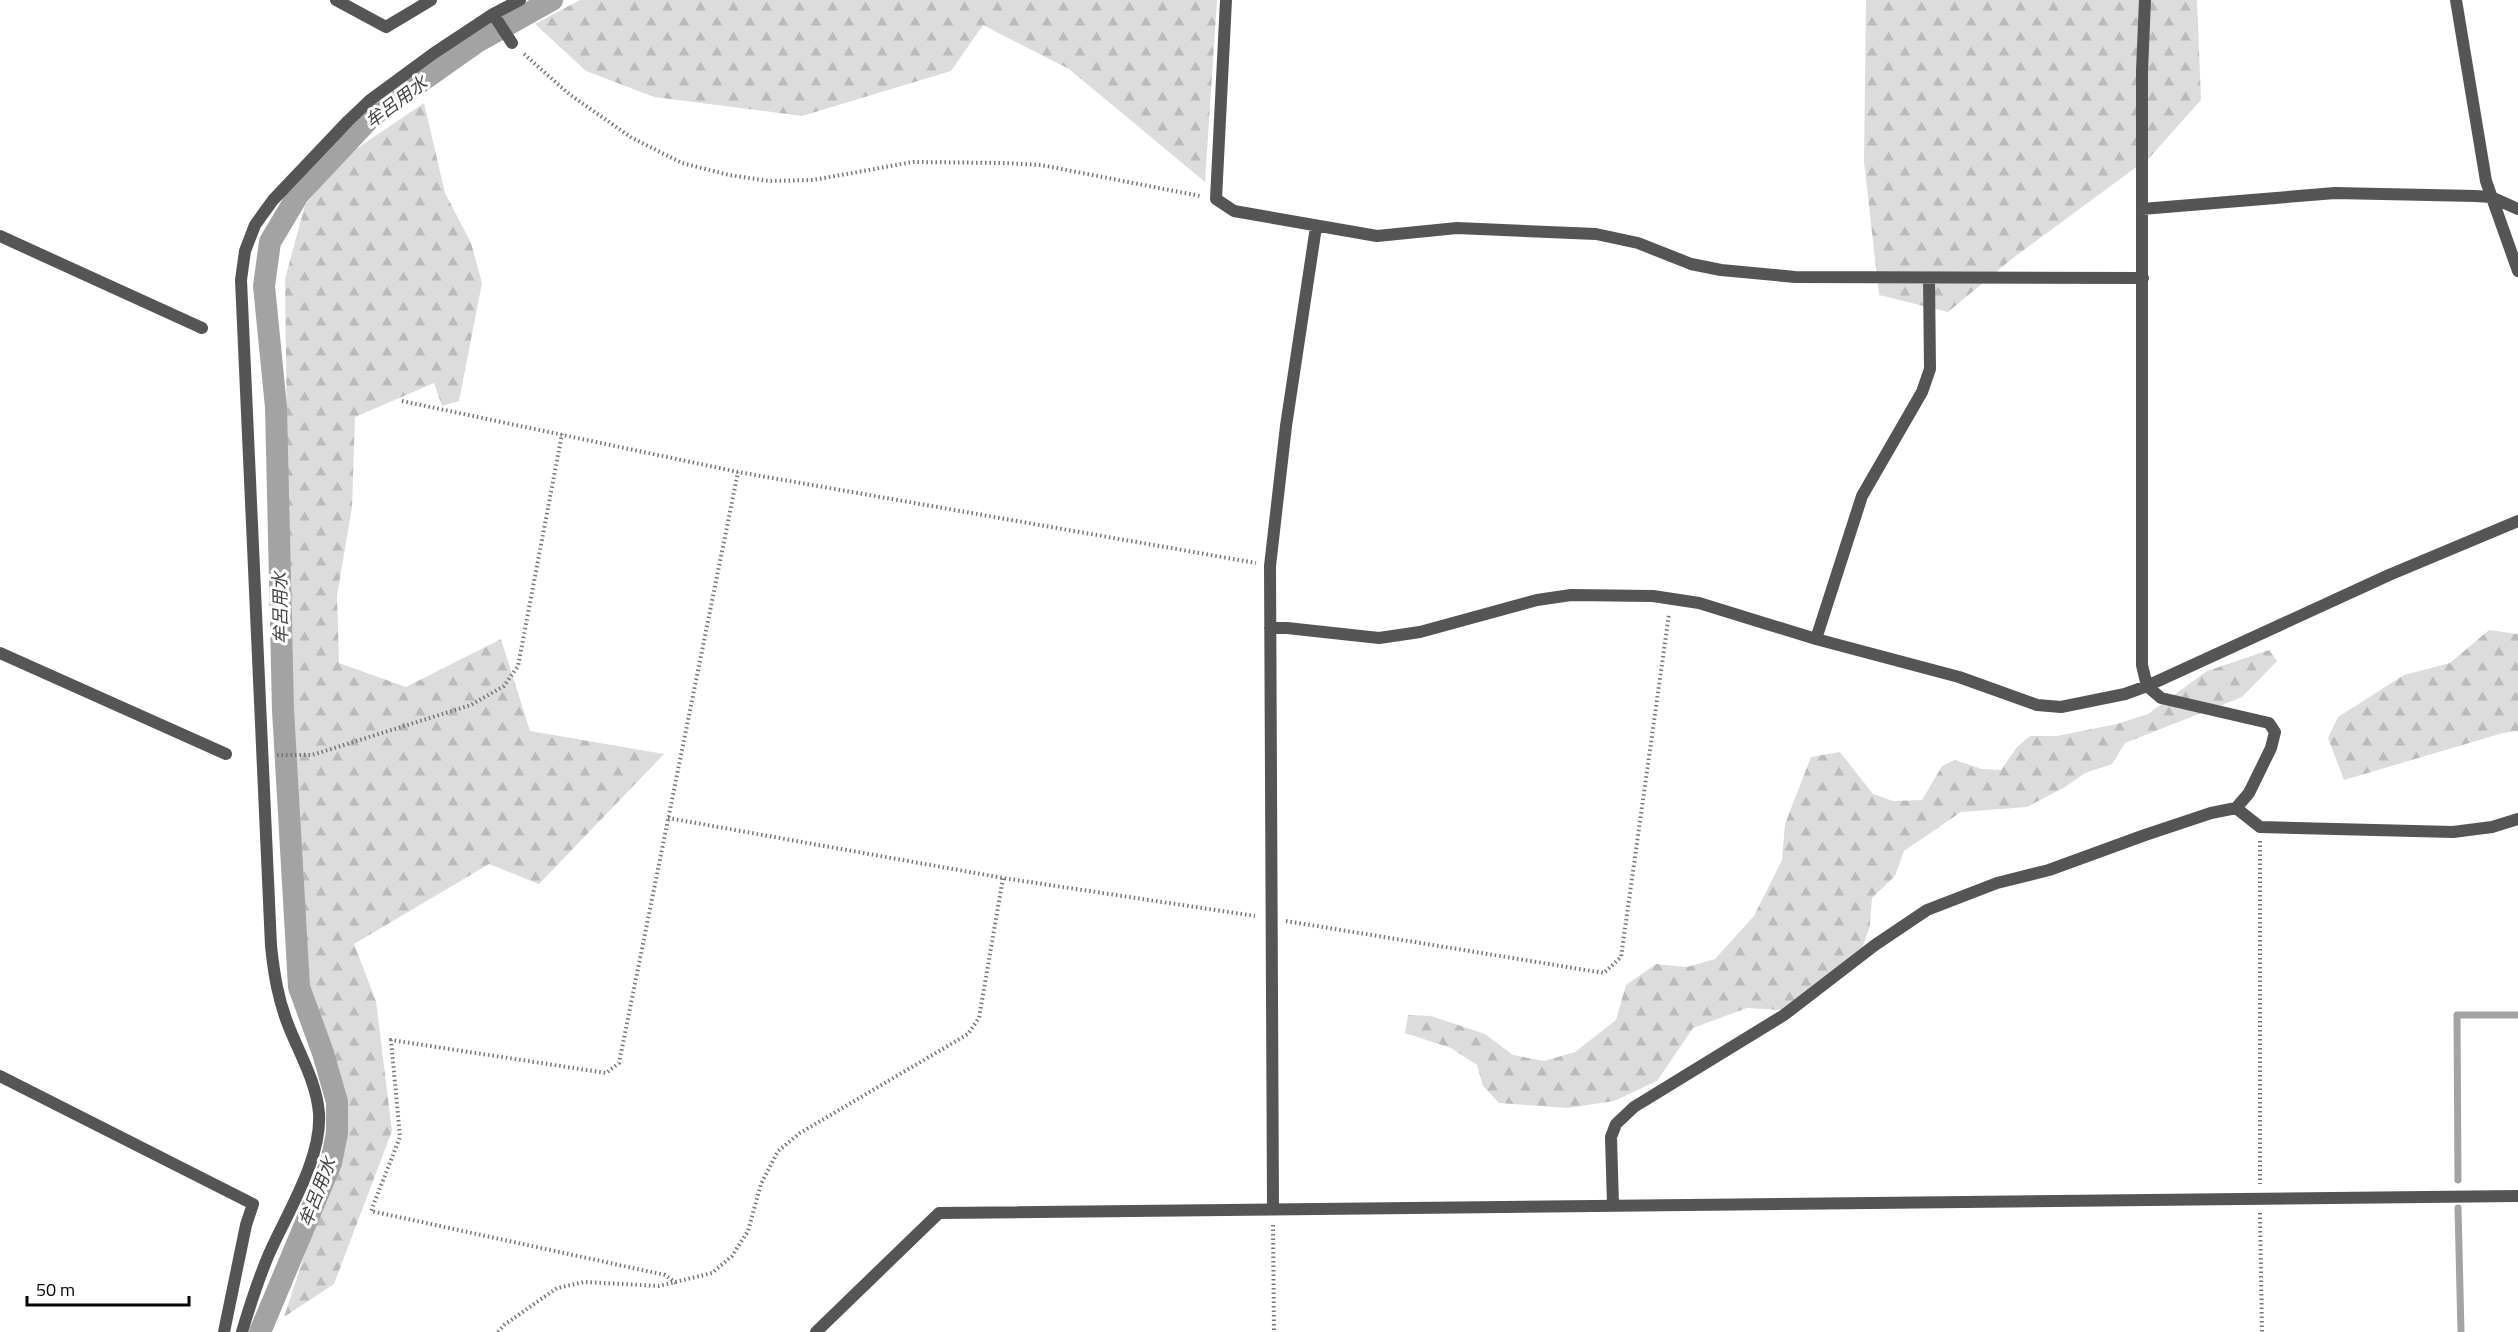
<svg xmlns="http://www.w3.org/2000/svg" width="2518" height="1332" font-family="'Titillium Web','Noto Sans JP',sans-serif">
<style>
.forest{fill:url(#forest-firs)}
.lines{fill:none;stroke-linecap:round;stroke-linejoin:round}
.stream{stroke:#a3a3a3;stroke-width:7}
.canal{stroke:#a3a3a3;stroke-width:22}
.path{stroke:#777;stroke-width:4;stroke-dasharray:1.5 3;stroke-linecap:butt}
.street{stroke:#555;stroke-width:12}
.labels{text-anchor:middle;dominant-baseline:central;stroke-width:6;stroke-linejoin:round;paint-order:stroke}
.water-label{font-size:18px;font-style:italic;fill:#444;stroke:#fff}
</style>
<defs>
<pattern id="forest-firs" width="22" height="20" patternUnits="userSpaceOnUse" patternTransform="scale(1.5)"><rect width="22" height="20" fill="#dcdcdc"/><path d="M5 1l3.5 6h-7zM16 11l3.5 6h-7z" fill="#bbb"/></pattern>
</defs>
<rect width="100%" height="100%" fill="#fff"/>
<path class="forest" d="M580 0H1217L1205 182 1069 69 983 25 951 71 802 116 654 97 586 71 535 24Z
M1866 0H2197L2201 100 2150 157 2013 258 1948 312 1879 295 1864 161Z
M424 103 445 193 471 243 482 283 459 401 442 406 434 383 355 417 352 507 337 596 339 663 406 687 501 639 530 731 664 754 539 884 489 864 354 944 376 1001 392 1131 334 1284 284 1317 326 1190 345 1143V1099L309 984 291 746 285 279 305 205 346 156Z
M2489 630 2518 634V731L2503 733 2344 780 2328 738 2338 717 2404 675 2450 663Z
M2269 650 2277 661 2242 697 2125 743 2112 764 2085 773 2065 787 2027 807 1961 812 1904 851 1895 876 1872 898 1870 925 1862 949 1781 1010 1747 1008 1693 1028 1657 1081 1614 1101 1567 1108 1499 1103 1483 1086 1477 1065 1451 1048 1405 1033 1408 1015 1431 1016 1485 1034 1513 1055 1544 1061 1575 1052 1616 1020 1626 985 1656 964 1687 967 1715 959 1754 916 1782 860 1785 824 1811 757 1840 752 1873 794 1893 801 1922 800 1942 766 1955 760 1982 769 2001 770 2017 747 2030 736H2057L2117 724 2148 714 2207 671Z"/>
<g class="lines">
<path class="stream" d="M2458 1180 2457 1015H2518
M2458 1208 2461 1332"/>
<path class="canal" d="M260 1332 331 1163 337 1133V1102L323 1053 299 987 283 710 276 407 264 286 270 242 298 195 372 116 477 42 552 0"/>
<path class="path" d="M524 54 569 94 632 138 682 163 729 175 769 181 813 180 913 162 1004 163 1041 165 1200 196
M402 401 738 472 1256 563
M277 755H312L471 705 504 686 518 666 562 434
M668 818 1003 878 1255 916
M2260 841V1184
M1286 921 1604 973 1621 957 1669 614
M2260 1213 2262 1332
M1273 1225 1274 1332
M676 1283 665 1275 371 1211 400 1137 391 1040 606 1073 619 1063 738 472
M498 1332 504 1325 557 1288 584 1282 659 1286 712 1273 732 1256 748 1231 761 1184 778 1151 800 1133 968 1034 979 1018 1003 878"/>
<path class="street" d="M336 0 386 27 431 0
M1226 0 1216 199 1234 211 1377 236 1457 228 1596 234 1638 243 1691 264 1721 270 1795 277 2143 278
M2456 0 2486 181 2518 271
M493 14 512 43
M2142 209 2335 193 2475 196 2491 197 2518 209
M0 236 202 328
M1270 628H1287L1379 638 1420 632 1537 600 1571 595 1653 596 1699 603 1816 639 1959 677 2037 705 2061 707 2125 694 2147 686 2142 665V71L2145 0
M1816 639 1862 496 1922 392 1930 369 1929 279
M0 653 226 754
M2236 808 2260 827 2453 832 2492 827 2518 819
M0 1076 253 1204 246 1225 224 1332
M1613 1205 1611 1137 1616 1124 1634 1107 1784 1015 1875 945 1927 910 1997 883 2049 870 2145 835 2211 813 2236 808 2249 793 2271 748 2275 732 2269 723 2161 698 2147 686 2389 575 2518 521
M1273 1208 1270 566 1286 426 1316 227
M242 1332C250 1305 258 1280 269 1254 287 1213 322 1159 319 1113 316 1081 300 1055 289 1027 278 1000 274 974 271 946L241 280 245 251 255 225 273 200 348 121 370 100 434 53 493 14 520 0
M816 1332 939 1213 2518 1196"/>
</g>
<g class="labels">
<g class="water-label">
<text transform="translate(396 102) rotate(-37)">牟呂用水</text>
<text transform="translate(280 608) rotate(-91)">牟呂用水</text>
<text transform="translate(317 1192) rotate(-69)">牟呂用水</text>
</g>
</g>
<path d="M27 1296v9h162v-9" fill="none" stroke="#000000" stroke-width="3"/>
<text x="36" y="1296" font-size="18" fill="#000000" stroke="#ffffff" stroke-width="4.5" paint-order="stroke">50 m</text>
</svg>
